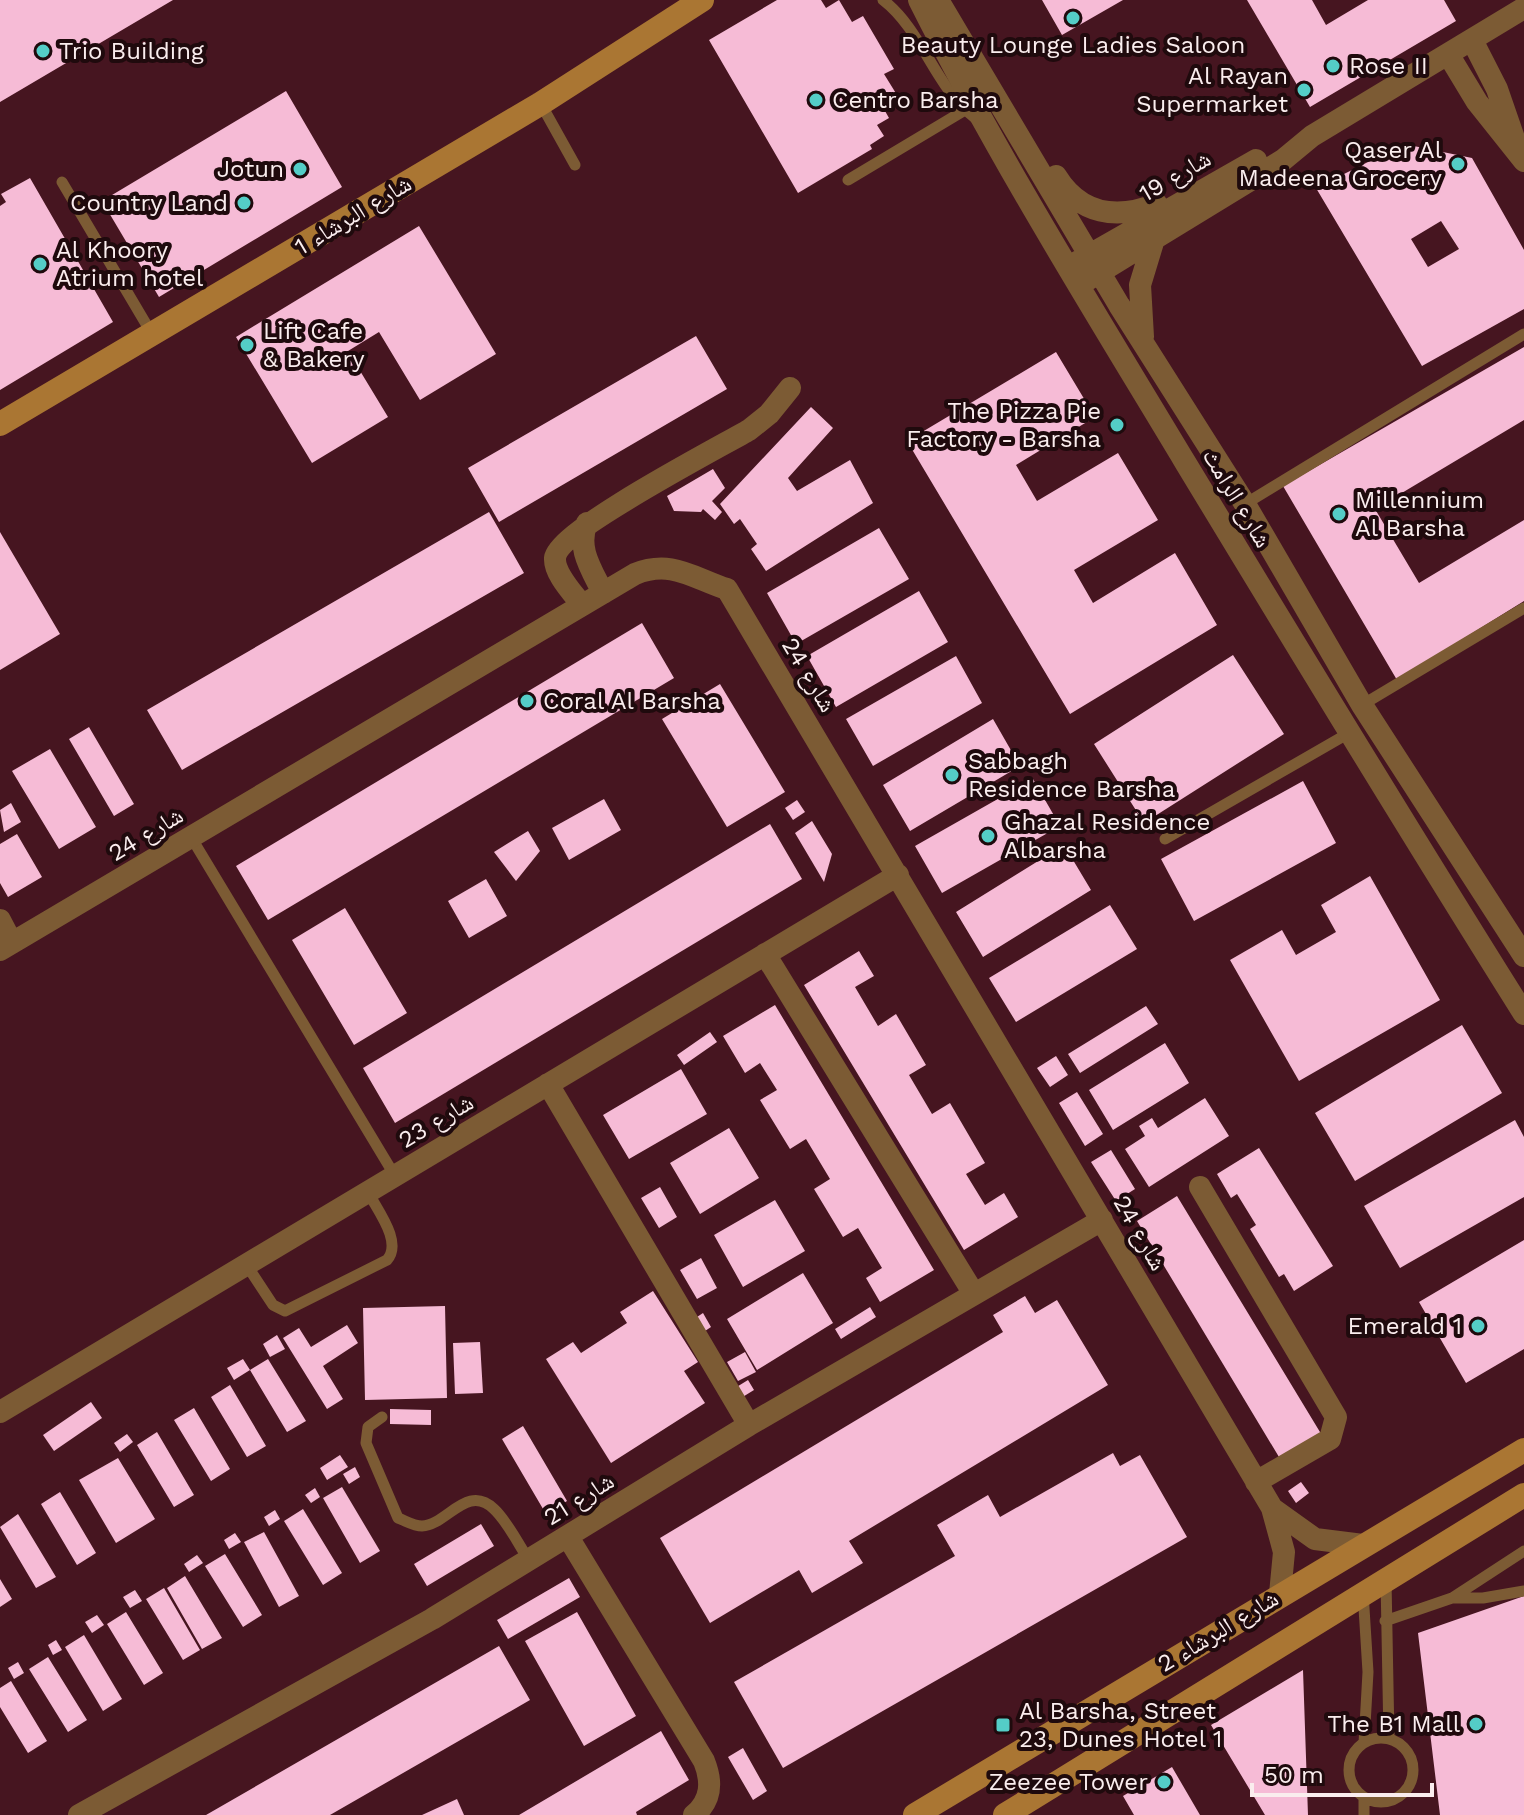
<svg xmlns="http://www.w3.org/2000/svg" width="1524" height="1815" font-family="'Work Sans','Noto Naskh Arabic',sans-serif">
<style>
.building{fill:#f6bbd6;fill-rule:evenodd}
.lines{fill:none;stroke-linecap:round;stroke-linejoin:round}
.lane{stroke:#7c5b34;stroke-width:11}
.street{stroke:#7c5b34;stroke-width:22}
.secondary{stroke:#aa7633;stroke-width:24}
.poi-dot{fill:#54cdc7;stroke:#1f0a0d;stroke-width:3}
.labels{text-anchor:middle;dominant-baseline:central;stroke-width:8;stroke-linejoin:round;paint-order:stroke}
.poi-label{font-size:24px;fill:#faedee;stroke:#1f0a0d;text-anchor:start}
.street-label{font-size:24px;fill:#faedee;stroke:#1f0a0d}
</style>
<rect width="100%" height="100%" fill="#461520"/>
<path class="building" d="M0 0H173L0 102Z
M777 0H821L826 8 839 0 852 22 863 16 894 69 884 74 897 95 881 104 889 118 877 125 884 136 870 145 872 149 798 193 709 40Z
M1042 0H1123L1062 35Z
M1247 0H1312L1326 25 1368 0H1444L1456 21 1310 107Z
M286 91 342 187 159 297 102 201Z
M1404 144 1472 158 1524 250V309L1422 366 1316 188ZM1441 221 1459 249 1428 267 1411 239Z
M30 178 113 322 0 390V206L6 202 1 194Z
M419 226 496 354 420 400 379 332 348 351 388 417 312 463 236 337Z
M696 336 727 389 499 522 468 468Z
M1524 347V420L1375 509 1419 583 1524 520V601L1397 680 1283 486Z
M1056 352 1095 417 1016 465 1037 501 1118 453 1158 520 1074 570 1093 603 1175 553 1217 625 1070 714 907 441Z
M811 407 833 428 788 478 797 491 850 460 873 503 766 571 751 549 757 544 740 519 734 524 720 504Z
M713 469 725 488 712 501 722 512 715 520 703 509 701 512 674 511 667 496Z
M489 512 524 573 182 770 147 710Z
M879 528 909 579 796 644 767 593Z
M0 532 60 634 0 670Z
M919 591 948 642 836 707 807 656Z
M642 623 674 678 268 920 236 866Z
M1233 655 1284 734 1144 823 1094 744Z
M956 656 982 703 873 766 846 719Z
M720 684 785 792 727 827 662 719Z
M993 719 1020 766 910 831 883 785Z
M89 727 134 804 114 816 69 739Z
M50 749 96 827 59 849 12 771Z
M1033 779 1060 826 942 893 915 846Z
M1303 781 1336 843 1194 921 1161 859Z
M604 799 621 830 569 860 552 828Z
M797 800 805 812 793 820 785 808Z
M11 803 21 822 4 832 0 810Z
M812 821 832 854 824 882 795 833Z
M770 824 802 879 395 1123 363 1068Z
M528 831 540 851 516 881 494 852Z
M17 834 42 877 8 897 0 883V844Z
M1064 845 1091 890 983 957 956 912Z
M1370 876 1440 1000 1299 1081 1230 960 1282 930 1296 955 1336 932 1321 905Z
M486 879 507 916 469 938 448 901Z
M1110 905 1137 949 1016 1022 989 978Z
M345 908 407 1013 354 1045 292 940Z
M859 951 874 976 855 987 878 1026 896 1014 926 1065 909 1075 932 1114 950 1103 985 1163 966 1174 985 1205 1004 1193 1018 1217 964 1250 804 985Z
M775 1005 934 1270 880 1302 866 1278 882 1268 858 1228 843 1237 814 1189 830 1179 806 1139 790 1149 760 1100 777 1090 760 1063 745 1073 723 1036Z
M1146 1006 1158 1024 1080 1073 1068 1054Z
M1462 1025 1502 1093 1355 1181 1315 1113Z
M710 1032 717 1042 684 1065 677 1055Z
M1165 1043 1189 1083 1113 1130 1089 1090Z
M1056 1056 1068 1075 1050 1087 1037 1068Z
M681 1069 707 1114 629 1159 603 1115Z
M1077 1092 1103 1134 1085 1146 1059 1103Z
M1205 1098 1229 1136 1149 1187 1125 1149 1145 1136 1139 1126 1152 1118 1158 1128Z
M1515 1120 1524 1137V1197L1400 1268 1364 1206Z
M729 1128 759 1178 700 1214 670 1163Z
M1259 1148 1333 1266 1294 1291 1284 1274 1279 1277 1250 1229 1256 1225 1237 1194 1231 1198 1217 1174Z
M1111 1150 1135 1189 1116 1201 1091 1162Z
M660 1187 677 1217 659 1228 641 1198Z
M1177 1196 1323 1437 1282 1462 1137 1221Z
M775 1200 805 1251 743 1287 714 1235Z
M1524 1240V1349L1466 1383 1419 1302Z
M701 1258 717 1288 697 1299 680 1270Z
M803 1273 833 1323 757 1370 727 1319Z
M653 1291 698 1362 684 1371 705 1403 611 1463 546 1359 573 1342 581 1353 627 1323 620 1312Z
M1025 1296 1035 1313 1057 1300 1108 1385 849 1541 863 1563 812 1593 799 1570 710 1623 660 1538 1003 1332 993 1315Z
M445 1306 447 1398 365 1400 363 1308Z
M870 1307 876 1317 841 1339 835 1329Z
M703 1313 711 1327 705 1331 697 1317Z
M347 1325 358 1343 323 1366 343 1399 327 1409 283 1338 299 1328 311 1347Z
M277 1335 285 1349 270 1357 263 1344Z
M480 1342 483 1393 455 1394 453 1343Z
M745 1352 756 1372 738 1381 727 1362Z
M243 1359 250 1370 234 1380 227 1368Z
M268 1359 306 1421 287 1432 250 1370Z
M748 1380 754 1390 741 1398 735 1388Z
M230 1385 266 1446 247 1457 211 1397Z
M91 1402 102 1418 54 1451 43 1435Z
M194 1408 230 1469 211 1481 174 1420Z
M390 1409 431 1410V1425L390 1424Z
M523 1426 567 1501 546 1514 502 1439Z
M157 1432 194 1495 174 1507 137 1445Z
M127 1434 133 1442 120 1452 114 1443Z
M1113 1453 1120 1466 1140 1455 1187 1537 783 1768 734 1682 955 1556 937 1525 988 1495 1000 1517Z
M340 1455 348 1467 327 1480 320 1468Z
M118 1458 155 1519 116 1543 79 1480Z
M355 1467 360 1477 349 1484 343 1474Z
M1301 1482 1309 1493 1296 1503 1288 1491Z
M342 1487 380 1551 360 1563 323 1498Z
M315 1488 320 1497 311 1503 305 1495Z
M60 1492 96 1553 77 1565 41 1504Z
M303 1509 342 1573 323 1585 284 1521Z
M275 1510 280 1519 269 1526 264 1517Z
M18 1514 56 1577 36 1588 0 1527Z
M481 1524 494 1546 427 1586 414 1564Z
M264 1532 299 1596 279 1607 244 1542Z
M235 1533 241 1542 229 1549 224 1540Z
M225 1554 262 1615 243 1627 205 1566Z
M197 1555 203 1563 189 1572 184 1564Z
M185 1576 222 1638 202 1649 167 1588Z
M569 1578 580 1597 508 1639 497 1620Z
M0 1579 12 1599 0 1607Z
M164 1588 200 1650 183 1660 146 1599Z
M135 1590 142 1601 130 1608 123 1597Z
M1524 1596V1815H1440L1418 1633Z
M126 1612 163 1673 144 1685 107 1624Z
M577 1612 636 1716 584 1746 525 1641Z
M97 1615 104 1625 92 1633 85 1622Z
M84 1635 122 1699 103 1711 65 1647Z
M56 1640 62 1650 53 1655 48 1645Z
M499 1646 530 1700 330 1815H206Z
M48 1657 87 1720 68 1732 29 1669Z
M18 1662 24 1673 14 1679 8 1668Z
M1303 1670 1308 1815H1265L1211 1725Z
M11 1681 47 1741 28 1753 0 1707V1688Z
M661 1731 689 1780 636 1812 637 1815H519Z
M743 1748 767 1791 753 1800 728 1757Z
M1172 1767 1200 1815H1134L1123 1796Z
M457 1799 464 1815H422Z"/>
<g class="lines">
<path class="lane" d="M883 0C923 31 934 86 975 118
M541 104 575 165
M848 180 965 110
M62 182 152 334
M1245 504 1524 334
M1362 705 1524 608
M191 837 395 1176
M1165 839 1349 733
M246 1264 273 1305 285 1311 387 1260C403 1242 377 1210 368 1192
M382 1417 368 1427 366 1443 398 1518C406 1521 414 1526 422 1526 447 1525 467 1483 494 1509 508 1522 518 1544 529 1560
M1386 1580 1389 1739
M1363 1592 1368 1672 1364 1743
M1452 1598H1483L1524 1591
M1385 1621 1452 1598 1524 1551
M1349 1770a32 32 0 1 1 64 0a32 32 0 1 1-64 0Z
M1364 1815V1798"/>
<path class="street" d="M919 0C999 159 1093 309 1185 462 1297 647 1409 831 1524 1014
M938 0 1119 305 1245 504 1362 705 1524 956
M1472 40 1497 89 1516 144
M1448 54 1477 102 1524 161
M1056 176C1080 215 1117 220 1157 204
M1077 262 1256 160
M1087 280 1283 160 1312 136 1524 8
M1143 337 1140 285 1154 239
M587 523C576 548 592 570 603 593
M582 605C573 593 554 574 555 558 558 531 718 448 749 430L769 414 790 388
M0 920 12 943
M0 950 635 574C671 559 693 578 727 589L1272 1508 1284 1552 1280 1594
M765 954 974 1294
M548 1084 749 1425
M1200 1187 1336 1417 1330 1439 1256 1482
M0 1412 898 875
M1273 1509 1315 1539 1363 1545
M568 1537 704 1761C712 1781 712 1800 694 1815
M79 1815 432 1619 749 1425 1102 1220"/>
<path class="secondary" d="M0 424 540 104 702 0
M915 1815 1524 1450
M1005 1815 1524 1495"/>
</g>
<g class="poi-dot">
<circle cx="1073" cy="18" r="8"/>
<circle cx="43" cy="51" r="8"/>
<circle cx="1333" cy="66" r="8"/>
<circle cx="1304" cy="90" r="8"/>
<circle cx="816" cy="100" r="8"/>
<circle cx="1458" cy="164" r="8"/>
<circle cx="300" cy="169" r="8"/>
<circle cx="244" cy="203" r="8"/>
<circle cx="40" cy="264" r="8"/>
<circle cx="247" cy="345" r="8"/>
<circle cx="1117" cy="425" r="8"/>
<circle cx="1339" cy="514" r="8"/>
<circle cx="527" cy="701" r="8"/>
<circle cx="952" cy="775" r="8"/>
<circle cx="988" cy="836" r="8"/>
<circle cx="1478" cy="1326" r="8"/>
<circle cx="1476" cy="1724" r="8"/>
<rect x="995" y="1717" width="16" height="16" rx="4"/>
<circle cx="1164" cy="1782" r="8"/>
</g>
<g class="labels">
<g class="poi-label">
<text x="1073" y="45" text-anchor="middle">Beauty Lounge Ladies Saloon</text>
<text x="59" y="51">Trio Building</text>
<text x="1349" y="66">Rose II</text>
<text x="1288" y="76" text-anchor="end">Al Rayan<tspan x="1288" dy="28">Supermarket</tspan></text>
<text x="832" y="100">Centro Barsha</text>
<text x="1442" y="150" text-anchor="end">Qaser Al<tspan x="1442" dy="28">Madeena Grocery</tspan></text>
<text x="284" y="169" text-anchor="end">Jotun</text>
<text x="228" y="203" text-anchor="end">Country Land</text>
<text x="56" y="250">Al Khoory<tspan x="56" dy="28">Atrium hotel</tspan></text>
<text x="263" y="331">Lift Cafe<tspan x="263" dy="28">&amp; Bakery</tspan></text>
<text x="1101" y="411" text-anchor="end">The Pizza Pie<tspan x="1101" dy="28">Factory - Barsha</tspan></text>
<text x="1355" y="500">Millennium<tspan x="1355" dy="28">Al Barsha</tspan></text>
<text x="543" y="701">Coral Al Barsha</text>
<text x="968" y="761">Sabbagh<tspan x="968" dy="28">Residence Barsha</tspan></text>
<text x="1004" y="822">Ghazal Residence<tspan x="1004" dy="28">Albarsha</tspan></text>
<text x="1462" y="1326" text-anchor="end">Emerald 1</text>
<text x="1019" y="1711">Al Barsha, Street<tspan x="1019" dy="28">23, Dunes Hotel 1</tspan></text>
<text x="1460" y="1724" text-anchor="end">The B1 Mall</text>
<text x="1148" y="1782" text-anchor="end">Zeezee Tower</text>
</g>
<g class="street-label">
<text transform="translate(1175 176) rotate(-30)">شارع 19</text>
<text transform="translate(353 215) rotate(-31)">شارع البرشاء 1</text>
<text transform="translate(1237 498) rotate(59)">شارع الرامث</text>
<text transform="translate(809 675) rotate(59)">شارع 24</text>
<text transform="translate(146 834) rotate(-31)">شارع 24</text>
<text transform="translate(436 1121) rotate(-31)">شارع 23</text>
<text transform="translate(1140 1233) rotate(60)">شارع 24</text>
<text transform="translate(579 1499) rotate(-32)">شارع 21</text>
<text transform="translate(1218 1631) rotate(-31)">شارع البرشاء 2</text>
</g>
</g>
<path d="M1252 1783v12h180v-12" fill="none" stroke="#faedee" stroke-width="4"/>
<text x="1264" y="1783" font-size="24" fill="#faedee" stroke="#1f0a0d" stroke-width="6" paint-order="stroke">50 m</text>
</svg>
